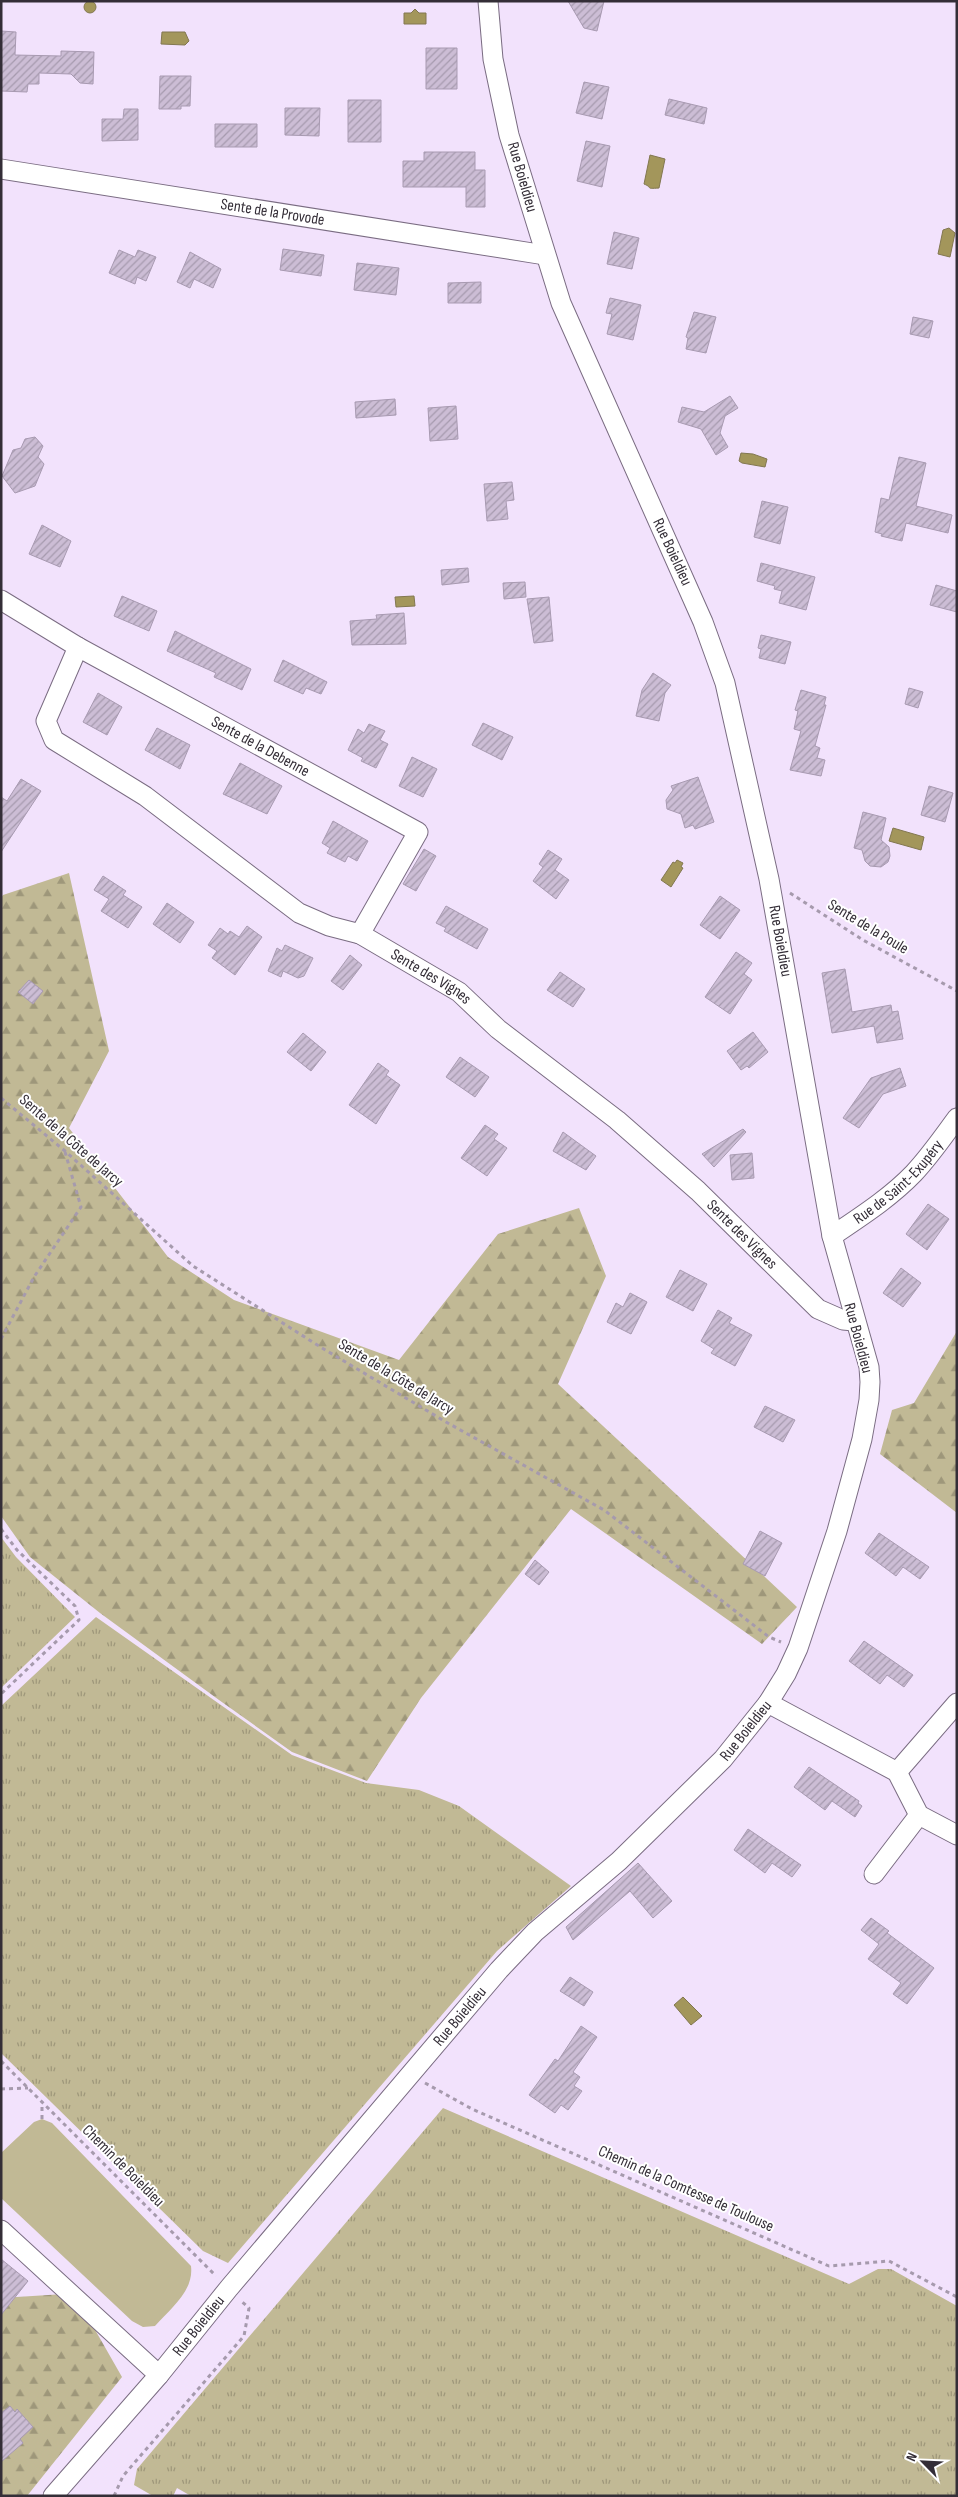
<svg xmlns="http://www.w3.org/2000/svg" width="958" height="2497" font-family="'Sofia Sans Condensed',sans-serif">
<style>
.grass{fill:url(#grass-tufts)}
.forest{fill:url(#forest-firs)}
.garden{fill:#c1b995}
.water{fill:#a3965b;stroke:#827750}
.building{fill:url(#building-hatch);stroke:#a89ab1}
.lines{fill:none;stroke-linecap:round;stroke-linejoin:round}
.minor-casing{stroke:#7a6c82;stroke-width:21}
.path{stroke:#a69aad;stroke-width:3;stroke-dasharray:4 4;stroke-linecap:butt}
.minor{stroke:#fff;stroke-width:19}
.labels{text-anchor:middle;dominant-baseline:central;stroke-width:4;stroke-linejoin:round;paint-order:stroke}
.street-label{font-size:16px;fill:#342e37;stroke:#fff}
</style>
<defs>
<pattern id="grass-tufts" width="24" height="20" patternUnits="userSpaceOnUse" patternTransform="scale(1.25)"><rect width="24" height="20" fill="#c1b995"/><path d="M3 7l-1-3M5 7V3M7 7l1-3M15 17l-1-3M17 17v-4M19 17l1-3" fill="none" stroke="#9e977a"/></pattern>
<pattern id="forest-firs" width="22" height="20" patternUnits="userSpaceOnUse" patternTransform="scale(1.25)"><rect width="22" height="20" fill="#c1b995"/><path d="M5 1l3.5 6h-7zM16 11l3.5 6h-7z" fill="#9e977a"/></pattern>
<pattern id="building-hatch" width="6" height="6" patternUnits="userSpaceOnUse" patternTransform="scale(1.25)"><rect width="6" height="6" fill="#ccbdd5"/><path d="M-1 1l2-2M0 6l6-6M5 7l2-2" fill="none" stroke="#a69aae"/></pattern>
</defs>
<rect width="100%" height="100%" fill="#f2e2fc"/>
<path class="grass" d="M1 1537 16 1557 75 1617 1 1688Z
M96 1617 292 1755 366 1783 419 1790 459 1806 571 1886 497 1951 228 2263 203 2251 1 2053V1706Z
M443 2108 849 2284 878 2269H891L957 2306V2496H191L177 2488 173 2496H153L134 2485 137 2469Z"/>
<path class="forest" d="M69 873 109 1051 69 1128 168 1257 234 1300 399 1360 498 1234 579 1208 606 1276 558 1384 797 1607 762 1644 571 1509 421 1698 367 1781 292 1752 219 1700 100 1613 30 1557 1 1516V898L3 895Z
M957 1331V1513L880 1454 892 1410 914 1403Z
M64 2294 86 2314 122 2377 27 2496H1V2298Z"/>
<path class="garden" d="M42 2119 52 2123 191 2266C194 2291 171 2308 155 2326L143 2327 132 2321 1 2198V2153L34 2122Z"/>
<path class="water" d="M84 7a6 6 0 1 1 12 0a6 6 0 1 1-12 0Z
M415 9 419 13H426V24H404V13H411Z
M162 32H185L189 41 185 45 161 44Z
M650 155 665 159 659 188C644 189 654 188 644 184Z
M949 228 955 233 950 257 938 254 943 230Z
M741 453 753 454 767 459 765 467 742 463 739 461Z
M414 596 415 606 396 607 395 597Z
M893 828 924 837 921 850 889 841Z
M677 860 683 863 681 867 683 868 671 887 661 880 673 862 675 863Z
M683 1997 702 2016 691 2025 674 2005Z"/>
<path class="building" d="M568 1H604L597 31 584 28Z
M1 31 16 32 15 55 61 56V51L94 52 93 84 80 83 71 74 39 73V84H28L27 92 1 91Z
M426 48H457V89H426Z
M160 76H191L190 106H181V109H159Z
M584 82 609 87 602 119 576 113Z
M669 99 707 108 704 124 665 115Z
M348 100H381V142H348Z
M285 108H320L319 136 285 135Z
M124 109H138V140L102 141V119H123Z
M215 124H257V147H215Z
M586 141 610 146 602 187 577 181Z
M424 152H475V170H485V207H466V187H403V161H424Z
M614 232 639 238 632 269 607 264Z
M283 249 324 255 321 276 280 270Z
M119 250 135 257 138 250 156 257 146 281 137 277 135 284 109 273Z
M190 252 221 269 213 288 194 279 190 288 177 282Z
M357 263 399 268 396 295 354 290Z
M481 282V303H448V283Z
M610 298 641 305 633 340 607 334 612 314 606 313Z
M694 312 716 317 706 353 686 349 688 338 686 337Z
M913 317 933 321 929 338 910 334Z
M730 396 738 408 725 416 720 433 728 447 716 455 701 429 678 422 682 407 704 412Z
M395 399 396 415 356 418 355 402Z
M456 406 458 439 430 441 428 408Z
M35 437 43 446 38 457 44 464 35 486 15 493 2 476 13 450 21 448 25 439Z
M899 457 926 463 916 506 952 515 948 533 906 523 902 541 881 536 882 534 875 532 881 498 889 500Z
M512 482 514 500 506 501 508 519 487 521 484 484Z
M762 501 788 507 780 544 754 537Z
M42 525 71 541 60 567 29 554Z
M761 563 815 577 806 610 779 603 782 591 774 589 775 586 757 581Z
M468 568 469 582 442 585 441 570Z
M525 582 526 597 504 599 503 583Z
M936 585 957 591V612L930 605Z
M122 596 157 611 149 631 114 616Z
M549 597 553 641 534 643 527 599Z
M404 613 406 644 352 645 350 621 377 619 376 615Z
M175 631 251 669 242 690 214 677 216 673 167 651Z
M761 635 791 642 785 664 759 658 761 649 758 648Z
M283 660 327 682 321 694 306 688 303 694 274 681Z
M653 673 671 685 665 693 659 721 636 716 642 690Z
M909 688 923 692 918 708 905 704Z
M801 690 826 697 824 705H826L815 746 820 748 817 758 825 760 821 776 790 770 801 731 794 729 798 711 795 710Z
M98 693 122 707 107 735 83 722Z
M483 723 513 737 502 760 472 745Z
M369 724 385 731 380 740 388 744 376 768 361 761 363 758 348 750 358 729 364 733Z
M157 728 190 745 180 769 145 750Z
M412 757 437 769 423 797 399 786Z
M240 763 282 786 267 814 223 794Z
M698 777 714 822 695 829 693 825 685 828 681 814 667 809 666 800 673 790 671 786Z
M21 779 41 791 1 852V797L7 801Z
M929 786 953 793 945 822 921 815Z
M863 812 886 818 881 840 889 847 890 856 888 862 881 867 870 866 865 861 862 850 854 848Z
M333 821 368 841 357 861 348 856 345 862 327 853 330 848 322 843Z
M424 849 436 856 416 891 403 884Z
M548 850 562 859 555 870 569 880 556 899 533 881 543 867 539 864Z
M103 876 126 891 123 895 142 907 128 928 101 911 109 899 94 890Z
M720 896 740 910 720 939 700 925Z
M167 903 194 922 180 943 153 924Z
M446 906 488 929 477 949 444 931 446 928 436 923Z
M247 926 262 937 235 975 212 958 217 951 208 945 220 928 228 934 230 931 239 937Z
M285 945 313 958 304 976 298 978 283 971 281 977 268 971 277 948 282 951Z
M736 952 752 963 744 974 752 980 730 1014 705 997Z
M350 955 362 965 343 990 331 981Z
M845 969 852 1012 891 1005 892 1012 898 1011 903 1039 877 1043 874 1026 832 1033 822 973Z
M560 972 585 989 573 1007 547 990Z
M29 980 43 991 33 1004 18 992Z
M753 1032 768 1052 749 1068 747 1066 741 1070 727 1051Z
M303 1033 326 1052 311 1071 287 1052Z
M460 1057 489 1077 475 1097 446 1077Z
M378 1063 389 1071 386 1075 400 1085 376 1124 349 1105Z
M900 1068 906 1086 883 1094 859 1128 843 1118 871 1078Z
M485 1125 498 1134 494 1139 507 1148 487 1176 461 1158Z
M743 1129 746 1132 714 1167 702 1154Z
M563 1132 596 1156 586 1170 553 1151Z
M752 1153 754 1178 732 1180 730 1155Z
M928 1204 949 1219 927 1250 906 1234Z
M901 1268 921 1283 903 1307 883 1293Z
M680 1270 707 1284 693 1311 666 1297Z
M630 1293 647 1302 631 1334 607 1322 616 1303 623 1307Z
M718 1310 732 1318 729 1323 752 1335 735 1366 711 1353 714 1349 701 1341Z
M765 1406 795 1420 783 1442 754 1427Z
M760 1531 782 1543 765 1576 743 1564Z
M879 1533 929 1567 920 1579 903 1567 896 1576 865 1553Z
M535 1560 549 1572 539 1585 525 1574Z
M864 1641 913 1675 904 1687 887 1675 880 1684 849 1661Z
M809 1767 859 1801 858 1803 862 1806 855 1817 832 1801 825 1810 794 1787Z
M748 1829 801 1865 792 1877 772 1863 765 1873 734 1850Z
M638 1863 672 1901 653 1918 630 1891 573 1940 566 1927Z
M871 1918 889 1931 887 1933 934 1968 907 2004 893 1994 901 1983 868 1959 879 1944 861 1930Z
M570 1977 593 1992 584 2006 560 1991Z
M581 2026 597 2037 573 2072 580 2077 574 2086 582 2091 568 2110 561 2105 555 2113 529 2095 555 2059 558 2061Z
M1 2259 28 2281 1 2315Z
M10 2406 15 2412 17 2409 33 2427 20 2439 23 2443 1 2462V2413Z"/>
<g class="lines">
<defs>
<g id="minor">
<path id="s1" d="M1 169 545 255"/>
<path id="s2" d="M1 600 78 647 418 832 360 934"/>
<path id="s3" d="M78 647 46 721 54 740 145 796 299 913 329 926 360 934 459 992 498 1029 617 1120 698 1191 818 1309 843 1320 854 1321"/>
<path id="s4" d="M832 1236C860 1217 890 1198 914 1173 930 1156 943 1137 957 1118"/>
<path d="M768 1703 897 1772 919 1815 957 1835"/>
<path d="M897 1772 957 1703"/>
<path d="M874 1874 919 1815"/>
<path d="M1 2230 159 2375"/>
<path id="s5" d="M53 2496 159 2375 229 2288 499 1970 535 1932 619 1861 723 1759 768 1703 786 1674 798 1648 837 1531 862 1439 869 1400 870 1382 869 1367 832 1236 769 879 725 683 703 622 561 303 509 135 493 59 488 1"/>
</g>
</defs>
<use href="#minor" class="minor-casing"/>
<path class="path" d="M790 893 863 940 957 991
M1 1098 65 1151 193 1266 322 1348 446 1422 604 1510 769 1637 781 1642
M1 1339 34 1277 81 1207 65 1152
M1 1529 17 1550 75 1606 79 1620 1 1694
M1 2061 216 2276
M425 2083 472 2109 829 2266 889 2261 957 2297
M1 2089 28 2088
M42 2119V2104
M114 2496 123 2476 244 2336 249 2308 240 2300"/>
<use href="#minor" class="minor"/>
</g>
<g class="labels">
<g class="street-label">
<text transform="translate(522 177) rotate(74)">Rue Boieldieu</text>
<text stroke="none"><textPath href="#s1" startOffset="275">Sente de la Provode</textPath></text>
<text transform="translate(672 552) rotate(65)">Rue Boieldieu</text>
<text stroke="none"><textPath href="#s2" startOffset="298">Sente de la Debenne</textPath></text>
<text transform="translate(868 927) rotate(31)">Sente de la Poule</text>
<text transform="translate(780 941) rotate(80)">Rue Boieldieu</text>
<text stroke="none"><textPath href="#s3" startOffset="549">Sente des Vignes</textPath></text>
<text transform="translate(71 1141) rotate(41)">Sente de la Côte de Jarcy</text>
<text stroke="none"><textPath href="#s4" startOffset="86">Rue de Saint-Exupéry</textPath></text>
<text stroke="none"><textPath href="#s3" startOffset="954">Sente des Vignes</textPath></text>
<text transform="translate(858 1338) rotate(75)">Rue Boieldieu</text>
<text transform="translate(396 1377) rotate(31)">Sente de la Côte de Jarcy</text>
<text stroke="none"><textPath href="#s5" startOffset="1034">Rue Boieldieu</textPath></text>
<text stroke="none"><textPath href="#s5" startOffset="629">Rue Boieldieu</textPath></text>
<text transform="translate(123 2166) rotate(45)">Chemin de Boieldieu</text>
<text transform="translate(686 2189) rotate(24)">Chemin de la Comtesse de Toulouse</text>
<text stroke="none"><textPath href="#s5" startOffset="224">Rue Boieldieu</textPath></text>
</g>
</g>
<rect width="958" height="2497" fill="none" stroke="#342e37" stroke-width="5"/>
<g transform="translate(923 2462) rotate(294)" stroke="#ffffff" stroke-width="4" paint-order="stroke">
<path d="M0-4L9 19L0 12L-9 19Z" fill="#342e37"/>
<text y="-8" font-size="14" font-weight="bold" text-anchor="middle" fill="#342e37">N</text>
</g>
</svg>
